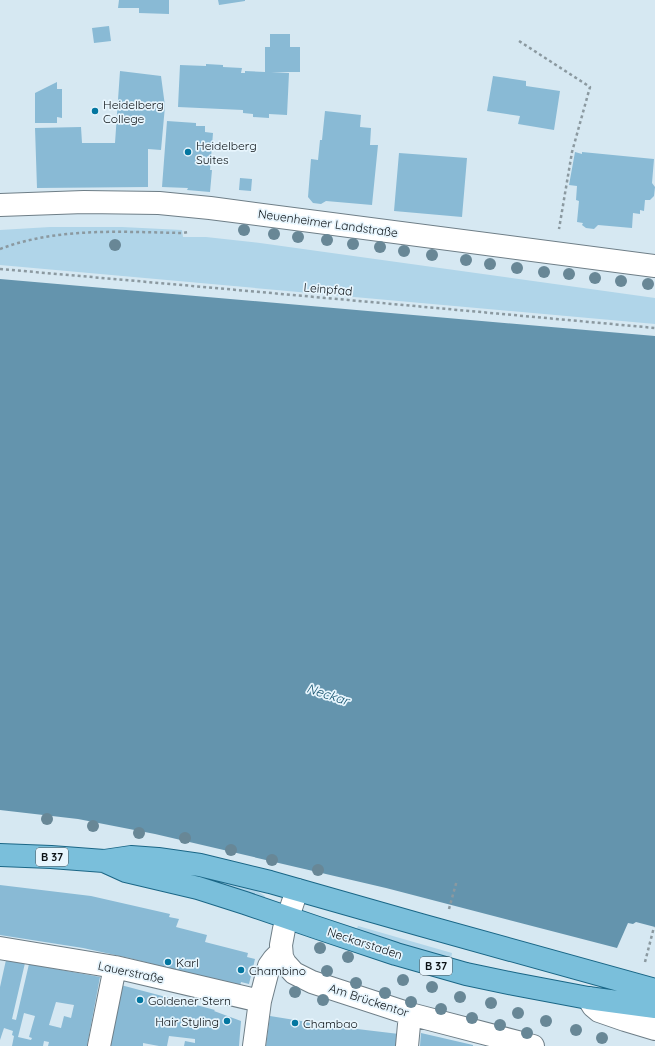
<svg xmlns="http://www.w3.org/2000/svg" width="655" height="1046" font-family="Quicksand,sans-serif">
<style>
.green{fill:#b0d5e9}
.water{fill:#6494ad}
.building{fill:#89bad5;fill-rule:evenodd}
.lines{fill:none;stroke-linecap:round;stroke-linejoin:round}
.street-casing{stroke:#6e7e87;stroke-width:24}
.secondary-casing{stroke:#6e7e87;stroke-width:24}
.primary-casing{stroke:#1a6686;stroke-width:24}
.path{stroke:#8b99a0;stroke-width:2.5;stroke-dasharray:3 3;stroke-linecap:butt}
.street{stroke:#fff;stroke-width:22}
.secondary{stroke:#fff;stroke-width:22}
.primary{stroke:#7abfdb;stroke-width:22}
.tree{fill:#688796}
.poi-dot{fill:#0376a0;stroke:#e7f5fd;stroke-width:1.5}
.labels{text-anchor:middle;dominant-baseline:central;stroke-width:3.5;stroke-linejoin:round;paint-order:stroke}
.shield{fill:#e7f5fd;stroke:#4d555b;stroke-width:1}
.shield-label{font-size:11px;font-weight:bold;fill:#0b1115}
.poi-label{font-size:12px;fill:#0b1115;stroke:#e7f5fd;text-anchor:start}
.street-label{font-size:12px;fill:#0b1115;stroke:#e7f5fd}
.water-label{font-size:13px;font-style:italic;fill:#185570;stroke:#e7f5fd}
</style>
<rect width="100%" height="100%" fill="#d6e8f2"/>
<path class="green" d="M50 227H122L182 230 183 237H206L260 243 655 298V324L0 265V230Z
M171 869 251 887 265 896 264 899Z
M358 926 452 953 451 959 356 931Z"/>
<path class="water" d="M0 279 655 336V927L636 922 633 924 628 923 617 948 386 888 155 834 78 819 0 810Z"/>
<path class="building" d="M119 0H169V14L139 13V8H118Z
M218 0H245V1L219 5Z
M109 26 111 41 94 43 92 28Z
M270 34H290V47H300V72H271L289 73 287 115 269 114V118L253 117V114L243 113V110L178 107 180 65 206 66V64L223 65V67L242 68 241 73H245V71L265 72V47H270Z
M120 71 161 76 165 106 161 150 148 149V187L37 188 35 128 81 127 82 143H115Z
M493 76 526 81V86L560 91 554 130 518 124 520 116 487 111Z
M57 82V89H62V118L57 117V123H35V93Z
M325 111 361 115 360 127 371 128 370 145H378L372 205 326 201 321 204 313 203 308 197 311 159 318 160 320 140H322Z
M167 121 196 123V126H205V132L213 133 210 170H212L210 192 187 190 188 188 162 187Z
M575 152 582 154V152L654 159 652 183 655 187 654 196 650 200H645L644 211 640 210V214L633 213 632 228 598 225 594 229 586 228 582 225 583 223 577 222 579 201 576 200 577 186 569 185Z
M399 153 467 158 462 217 394 211Z
M240 178 252 179 251 191 239 190Z
M0 885 91 896 170 914 169 917 179 919 176 927 207 935 205 942 248 953 247 957 255 959 249 984 241 982 240 986 129 958 83 948 0 935Z
M6 960 25 963 12 1019 16 1020 29 964 100 977 87 1046H48L49 1042 44 1041 43 1046H12L14 1036 12 1035 13 1031 4 1028 0 1040V987ZM56 1002 74 1005 71 1018 64 1016 61 1028 49 1025ZM24 1013 35 1016 29 1037 32 1038 31 1040 18 1037Z
M117 984 215 1010 214 1011 241 1021 239 1046H184L185 1041 195 1043V1039L169 1036 167 1046H159L143 1043V1046H106Z
M270 1016 332 1026 399 1034 398 1046H266Z
M421 1033 473 1045V1046H420Z"/>
<g class="lines">
<defs>
<path id="street" d="M297 890 284 929 281 945 282 957 285 963 294 973 312 982 410 1014 533 1046
M0 948 115 967 260 1001
M588 998 593 1006 599 1011 625 1020 655 1029
M99 1046 115 967
M254 1046 260 1001 269 966 274 959 281 952
M407 1046 410 1014"/>
<path id="secondary" d="M0 205 84 202 159 203 210 208 655 266"/>
<path id="primary" d="M0 855 51 857 104 861 131 857 158 859 200 865 270 882 421 925 655 990
M104 861 126 871 198 888 245 903 318 928 396 954 466 974 514 984 588 998 655 1007"/>
</defs>
<use href="#street" class="street-casing"/>
<use href="#secondary" class="secondary-casing"/>
<use href="#primary" class="primary-casing"/>
<path class="path" d="M519 41 590 87 572 152 559 229
M0 249C58 227 122 232 183 233L189 232
M0 269C218 288 437 308 655 328
M449 909 457 880
M645 962 654 927"/>
<use href="#street" class="street"/>
<use href="#secondary" class="secondary"/>
<use href="#primary" class="primary"/>
</g>
<g class="tree">
<circle cx="244" cy="230" r="6"/>
<circle cx="274" cy="234" r="6"/>
<circle cx="298" cy="237" r="6"/>
<circle cx="327" cy="240" r="6"/>
<circle cx="353" cy="244" r="6"/>
<circle cx="115" cy="245" r="6"/>
<circle cx="380" cy="247" r="6"/>
<circle cx="404" cy="251" r="6"/>
<circle cx="432" cy="255" r="6"/>
<circle cx="466" cy="260" r="6"/>
<circle cx="490" cy="264" r="6"/>
<circle cx="517" cy="268" r="6"/>
<circle cx="544" cy="272" r="6"/>
<circle cx="569" cy="274" r="6"/>
<circle cx="595" cy="278" r="6"/>
<circle cx="621" cy="281" r="6"/>
<circle cx="648" cy="284" r="6"/>
<circle cx="47" cy="819" r="6"/>
<circle cx="93" cy="826" r="6"/>
<circle cx="139" cy="833" r="6"/>
<circle cx="185" cy="838" r="6"/>
<circle cx="231" cy="850" r="6"/>
<circle cx="272" cy="860" r="6"/>
<circle cx="318" cy="870" r="6"/>
<circle cx="320" cy="948" r="6"/>
<circle cx="348" cy="957" r="6"/>
<circle cx="327" cy="971" r="6"/>
<circle cx="403" cy="980" r="6"/>
<circle cx="356" cy="983" r="6"/>
<circle cx="432" cy="987" r="6"/>
<circle cx="295" cy="992" r="6"/>
<circle cx="385" cy="993" r="6"/>
<circle cx="460" cy="997" r="6"/>
<circle cx="323" cy="1000" r="6"/>
<circle cx="411" cy="1002" r="6"/>
<circle cx="491" cy="1003" r="6"/>
<circle cx="441" cy="1009" r="6"/>
<circle cx="518" cy="1013" r="6"/>
<circle cx="472" cy="1018" r="6"/>
<circle cx="546" cy="1021" r="6"/>
<circle cx="500" cy="1025" r="6"/>
<circle cx="576" cy="1030" r="6"/>
<circle cx="527" cy="1033" r="6"/>
<circle cx="602" cy="1038" r="6"/>
</g>
<g class="poi-dot">
<circle cx="95" cy="111" r="4"/>
<circle cx="188" cy="152" r="4"/>
<circle cx="168" cy="962" r="4"/>
<circle cx="241" cy="970" r="4"/>
<circle cx="140" cy="1000" r="4"/>
<circle cx="227" cy="1021" r="4"/>
<circle cx="295" cy="1023" r="4"/>
</g>
<g class="labels">
<g class="shield">
<rect x="36" y="848" width="32" height="18" rx="3"/>
<rect x="420" y="957" width="32" height="18" rx="3"/>
</g>
<g class="shield-label">
<text x="52" y="857">B 37</text>
<text x="436" y="966">B 37</text>
</g>
<g class="poi-label">
<text x="103" y="104">Heidelberg<tspan x="103" dy="14">College</tspan></text>
<text x="196" y="145">Heidelberg<tspan x="196" dy="14">Suites</tspan></text>
<text x="176" y="962">Karl</text>
<text x="249" y="970">Chambino</text>
<text x="148" y="1000">Goldener Stern</text>
<text x="219" y="1021" text-anchor="end">Hair Styling</text>
<text x="303" y="1023">Chambao</text>
</g>
<g class="street-label">
<text transform="translate(328 223) rotate(8)">Neuenheimer Landstraße</text>
<text transform="translate(328 289) rotate(5)">Leinpfad</text>
<text transform="translate(365 943) rotate(18)">Neckarstaden</text>
<text transform="translate(131 972) rotate(12)">Lauerstraße</text>
<text transform="translate(369 1000) rotate(18)">Am Brückentor</text>
</g>
<g class="water-label">
<text transform="translate(328 694) rotate(18)">Neckar</text>
</g>
</g>
</svg>
